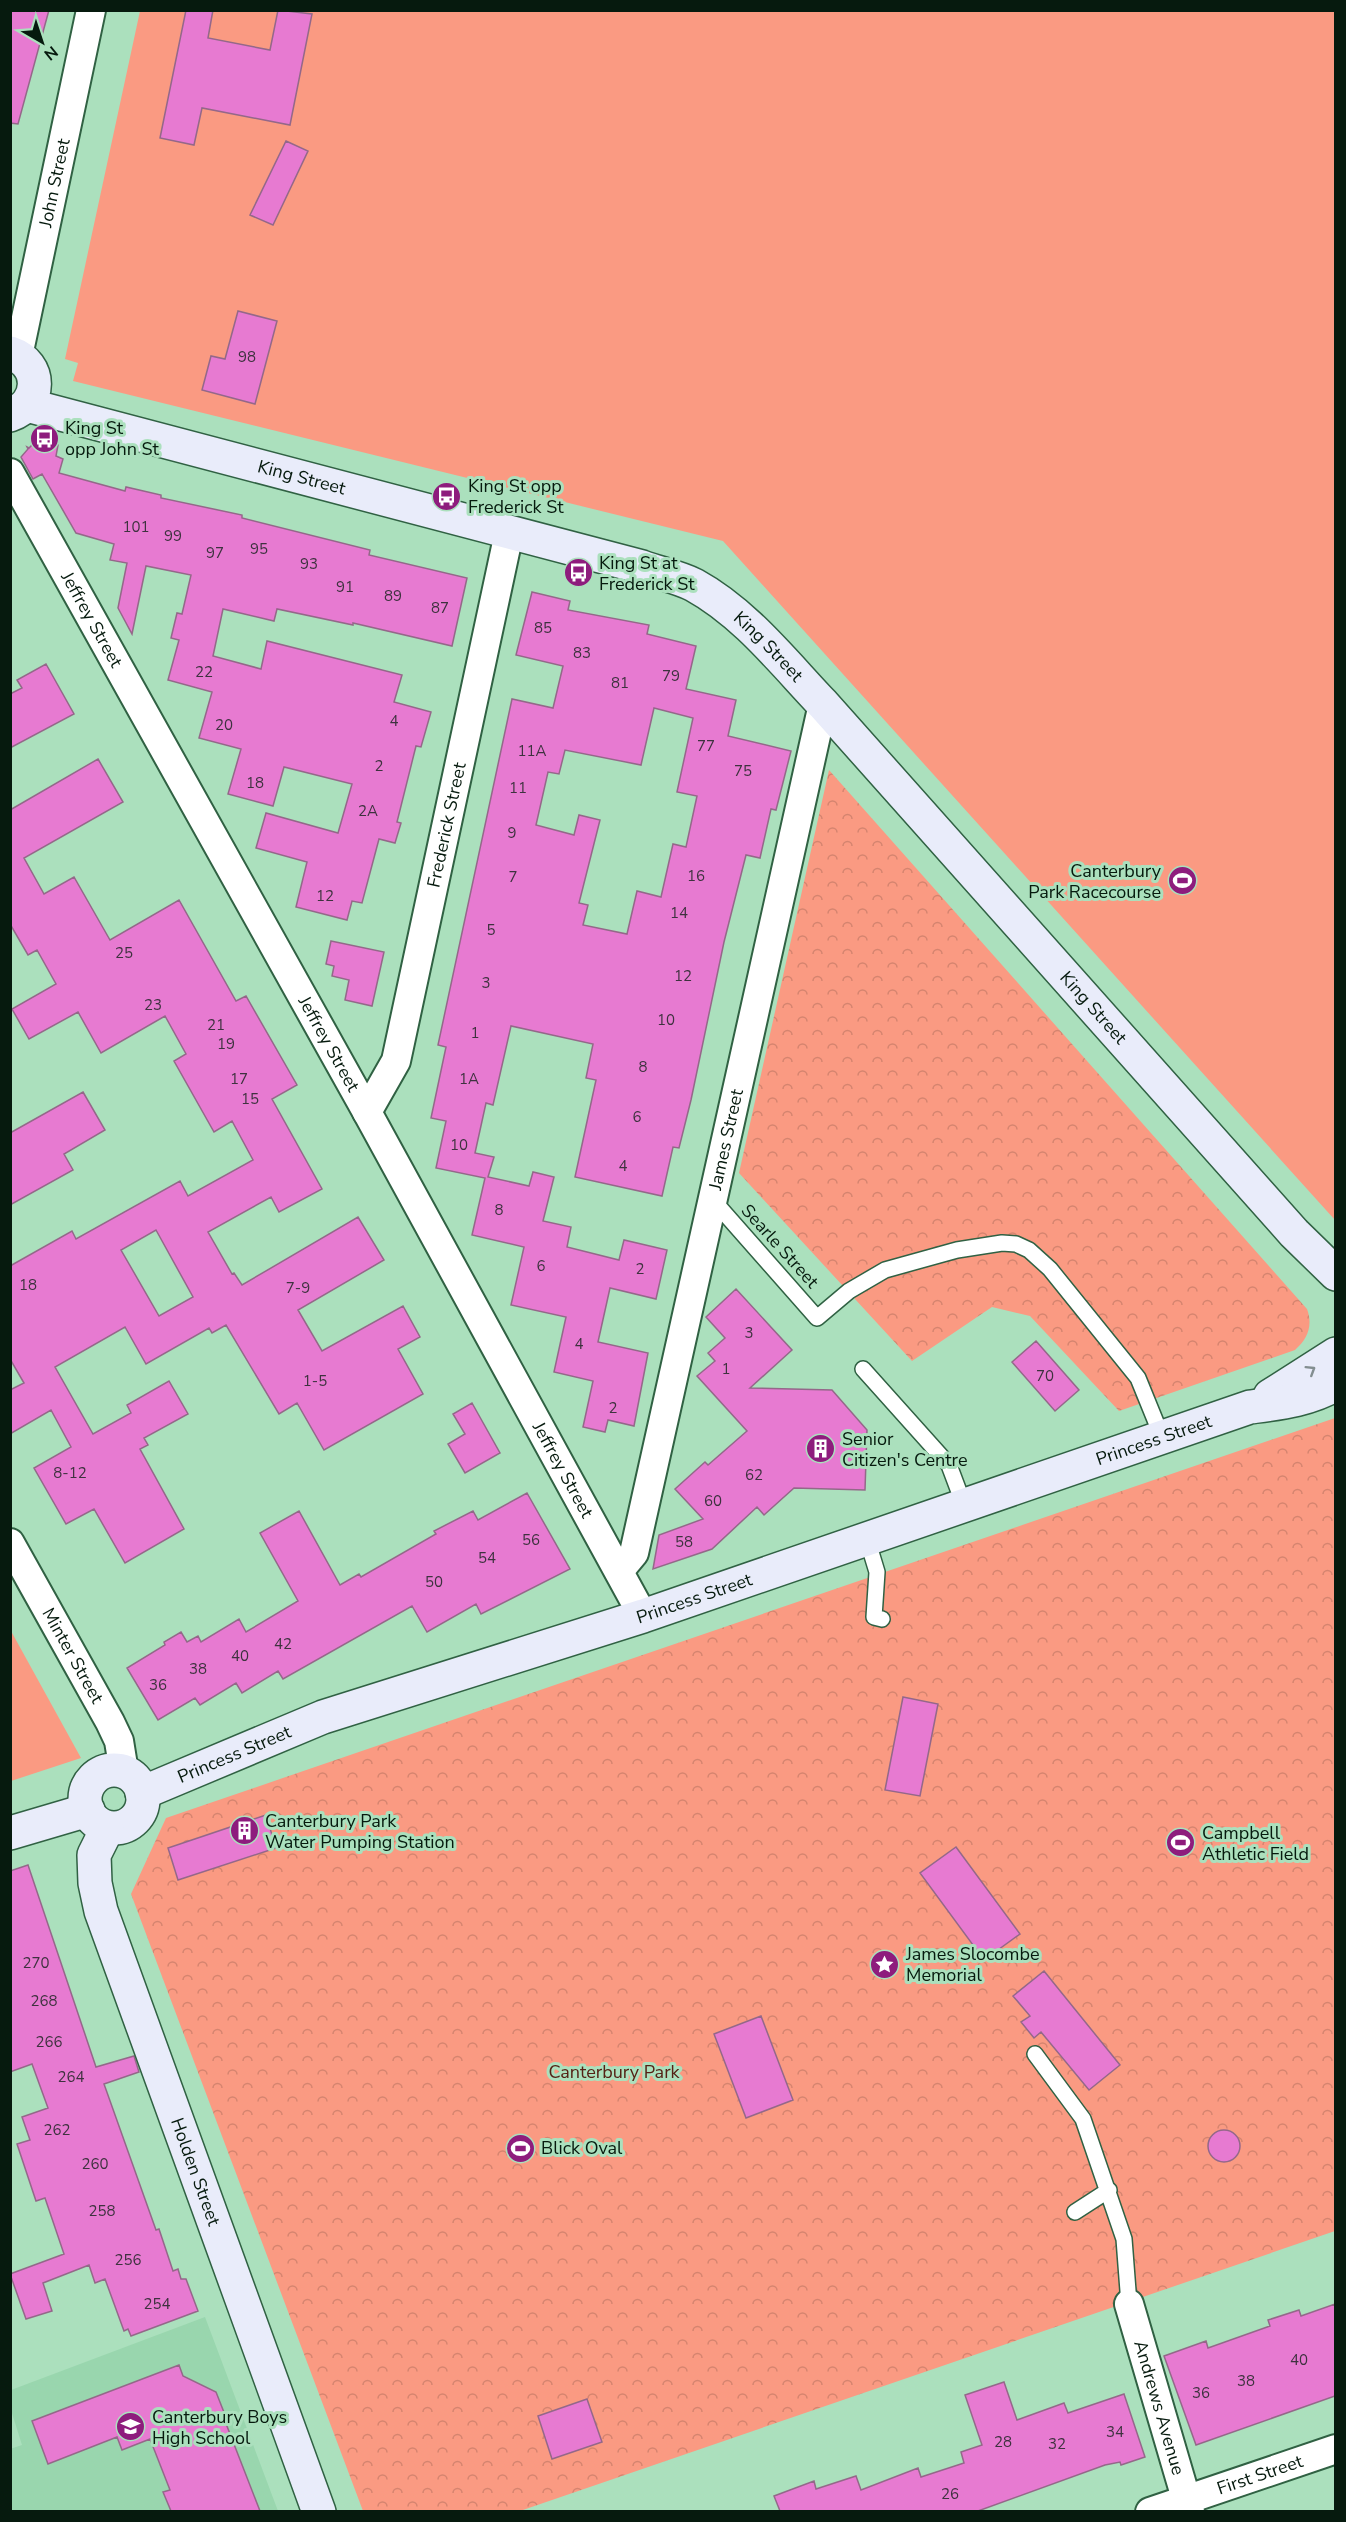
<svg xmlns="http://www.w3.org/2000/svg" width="1346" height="2522" font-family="'Nunito Sans',sans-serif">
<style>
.built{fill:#99d6ae}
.grass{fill:#fa9a82}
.park{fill:url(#park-crowns)}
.building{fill:#e77ad1;stroke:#946889;stroke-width:1.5;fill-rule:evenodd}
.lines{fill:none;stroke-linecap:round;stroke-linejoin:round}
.lane-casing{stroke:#306143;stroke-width:18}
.street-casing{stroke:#306143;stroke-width:32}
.secondary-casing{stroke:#306143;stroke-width:36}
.lane{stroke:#fff;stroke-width:15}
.street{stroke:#fff;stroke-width:28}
.secondary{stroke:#e9ecfa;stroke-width:33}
.oneway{stroke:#838e90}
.labels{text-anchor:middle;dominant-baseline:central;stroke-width:6;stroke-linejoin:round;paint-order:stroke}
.number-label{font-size:15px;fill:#3e323f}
.street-label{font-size:18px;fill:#061a0e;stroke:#abe0bd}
.poi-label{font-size:18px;fill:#061a0e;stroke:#abe0bd;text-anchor:start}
.park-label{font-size:18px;fill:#542115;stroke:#abe0bd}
</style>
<defs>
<pattern id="park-crowns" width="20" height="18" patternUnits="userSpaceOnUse" patternTransform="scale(1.5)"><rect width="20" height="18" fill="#fa9a82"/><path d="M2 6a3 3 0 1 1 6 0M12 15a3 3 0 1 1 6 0" fill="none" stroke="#d5846f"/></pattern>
</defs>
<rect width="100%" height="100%" fill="#abe0bd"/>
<path class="built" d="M205 2317 278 2511H11L10 2449 22 2445 11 2410V2390Z"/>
<path class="grass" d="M140 11H1335V1220L723 541 73 381 78 363 65 359Z
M11 1631 81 1758 11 1781H10Z"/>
<path class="park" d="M829 770 1307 1309C1313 1325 1308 1339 1295 1350L1119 1411 1030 1316 992 1307 912 1361 739 1173Z
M1335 1418V2231L520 2511H363L131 1894 166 1818Z"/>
<path class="building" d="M10 10H49L18 124 10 123Z
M186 10H213L208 38 270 50 278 10 312 14 290 125 202 108 194 145 160 138Z
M286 141 308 151 273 225 250 215Z
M238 311 277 321 255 404 202 390 211 356 225 359Z
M37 440 58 445 56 456 63 459 59 473 125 491 126 487 161 495V498L242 515V518L370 550 369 555 467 578 452 646 353 623V625L277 609 274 621 223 609 213 656 261 669 267 641 402 675 394 702 431 712 421 747 416 746 397 822 401 823 395 843 379 839 362 903 352 901 347 920 296 907 307 862 256 848 266 813 338 833 352 784 284 767 273 806 228 794 241 749 199 738 212 692 168 680 179 640 171 638 177 613 182 614 191 575 146 566 132 634 118 608 127 563 110 560 114 544 76 533 42 474 33 479 21 457 28 449 27 447 29 448Z
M532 592 570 601 568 610 649 625 647 634 696 646 686 689 736 700 728 736 791 751 776 810 771 809 760 858 746 855 724 942 691 1100 679 1148 673 1147 662 1196 575 1177 596 1080 586 1078 593 1044 511 1026 493 1105 486 1103 475 1153 494 1157 488 1177 529 1186 533 1172 554 1177 543 1221 571 1227 567 1247 619 1260 624 1240 667 1250 656 1299 610 1288 598 1342 648 1353 634 1426 608 1420 605 1432 583 1427 593 1381 554 1372 566 1317 511 1305 524 1247 472 1235 485 1178 436 1168 446 1121 431 1118 446 1047 438 1045 512 699 553 708 563 666 516 655ZM654 708 693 718 677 792 697 796 686 847 673 844 661 897 637 891 627 934 583 925 588 905 579 903 600 820 579 815 574 835 536 825 548 772 559 774 565 750 641 765Z
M46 664 74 714 10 748V694L22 688 17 680Z
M98 759 123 802 24 858 44 894 74 877 110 940 179 900 236 1001 246 996 297 1085 272 1099 322 1189 279 1212 271 1197 208 1232 232 1274 234 1273 242 1285 358 1217 384 1260 298 1310 322 1351 403 1306 420 1337 398 1349 423 1394 324 1450 297 1403 279 1414 226 1325 212 1333 209 1328 146 1364 125 1327 55 1367 93 1434 131 1413 127 1405 169 1381 188 1414 144 1438 148 1445 140 1449 184 1529 125 1563 94 1509 66 1524 34 1468 71 1447 51 1410 10 1434V1390L24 1383 10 1359V1266L72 1231 76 1239 180 1181 188 1196 253 1160 232 1121 214 1132 174 1061 186 1054 165 1016 101 1053 78 1012 29 1039 12 1009 56 984 37 950 28 955 10 924V810ZM156 1230 193 1297 159 1316 121 1250Z
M331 941 384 952 372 1006 345 1000 349 980 332 976 334 966 326 964Z
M83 1092 105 1130 64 1154 73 1170 10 1205V1133Z
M736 1289 792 1350 750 1388 832 1390 867 1430 865 1490 794 1488 764 1515 757 1507 712 1549 653 1569 659 1535 703 1519 675 1489 705 1462 708 1465 747 1431 697 1376 715 1361 708 1353 725 1338 706 1317Z
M1036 1341 1079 1390 1055 1411 1012 1362Z
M472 1403 500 1453 465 1473 448 1444 465 1434 453 1414Z
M527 1493 570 1569 481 1614 476 1604 427 1632 412 1606 283 1679 278 1671 242 1693 236 1683 200 1705 195 1698 158 1720 127 1668 165 1645 164 1642 181 1632 187 1642 198 1636 201 1642 239 1619 246 1632 298 1601 260 1533 299 1511 340 1585 359 1574 361 1577 436 1534 434 1531 473 1511 478 1520Z
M903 1697 938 1704 920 1796 885 1790Z
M266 1815 276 1848 178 1880 168 1848Z
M956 1847 1020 1934 984 1960 920 1873Z
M28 1865 96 2067 134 2056 139 2072 104 2084 156 2230 159 2229 173 2271 178 2269 181 2279H186L198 2311 131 2336 128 2329 124 2331 105 2279 95 2283 89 2265 43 2283 52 2311 26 2319 10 2274 64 2254 45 2198 36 2201 17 2144 30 2140 22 2117 48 2108 32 2064 10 2072V1871Z
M1044 1971 1120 2065 1089 2090 1041 2032 1034 2038 1021 2022 1030 2016 1013 1996Z
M761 2016 793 2100 746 2118 714 2034Z
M1208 2146a16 16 0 1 1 32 0a16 16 0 1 1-32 0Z
M1335 2304V2396L1196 2445 1164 2356 1206 2341 1208 2348 1270 2326 1268 2320 1299 2310 1301 2316Z
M179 2365 183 2376 216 2392 227 2420 225 2421 260 2511H171L163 2492 170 2490 150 2439 122 2450 117 2437 48 2464 32 2421Z
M1004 2382 1017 2420 1064 2403 1068 2413 1124 2394 1145 2457 1121 2465 1120 2462 1105 2465 978 2511H780L774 2496 814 2481 816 2489 856 2476 861 2490 918 2468 921 2477 964 2463 961 2452 982 2445 965 2395Z
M587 2399 602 2442 552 2459 538 2416Z"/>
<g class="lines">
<defs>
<path id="lane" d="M713 1200 817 1318 849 1291 885 1270 957 1250 1002 1243 1016 1244 1029 1250 1050 1269 1138 1378 1162 1437
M863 1369 949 1465 964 1505
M867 1539 877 1572 874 1617 882 1619
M1035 2054 1083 2119 1124 2239 1129 2304
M1075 2212 1109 2190"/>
<g id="street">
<path id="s1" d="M18 356 91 10"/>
<path id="s2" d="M10 473 367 1112 643 1616"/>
<path id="s3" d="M367 1112 396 1061 509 533"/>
<path id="s4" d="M10 1543 110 1722 119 1741 124 1772"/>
<path id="s5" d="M619 1571 634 1553 823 704"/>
<path id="s6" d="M1129 2304 1190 2512"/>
<path id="s7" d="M1150 2512 1336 2449"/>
</g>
<g id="secondary">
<path d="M10 353C43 364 42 404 10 415"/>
<path id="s8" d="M27 405 642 567C658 573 678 577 694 585 745 613 783 662 823 704L1294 1233 1336 1274"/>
<path d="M1270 1396 1336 1354"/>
<circle cx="114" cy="1799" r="29"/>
<path id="s9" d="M142 1793 323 1717 643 1616 1250 1407C1280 1403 1309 1400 1336 1384"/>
<path id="s10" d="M107 1829 94 1855 95 1883 101 1911 319 2512"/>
<path d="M10 1833 88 1810"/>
</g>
</defs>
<use href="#lane" class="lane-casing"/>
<use href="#street" class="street-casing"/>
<use href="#secondary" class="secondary-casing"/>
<use href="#lane" class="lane"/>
<use href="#street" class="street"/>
<use href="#secondary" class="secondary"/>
</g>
<defs><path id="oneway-chevron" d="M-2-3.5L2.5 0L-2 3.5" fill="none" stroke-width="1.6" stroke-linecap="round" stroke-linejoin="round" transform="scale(1.5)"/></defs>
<use class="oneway" href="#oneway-chevron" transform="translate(1311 1370) rotate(-32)"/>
<defs>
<symbol id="bus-disc" viewBox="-11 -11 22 22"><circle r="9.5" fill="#8e1c7d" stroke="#abe0bd"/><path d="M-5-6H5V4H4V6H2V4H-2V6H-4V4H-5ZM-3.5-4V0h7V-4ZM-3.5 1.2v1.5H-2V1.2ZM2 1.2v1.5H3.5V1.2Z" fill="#fff"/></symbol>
<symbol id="stadium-disc" viewBox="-11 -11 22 22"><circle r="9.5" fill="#8e1c7d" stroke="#abe0bd"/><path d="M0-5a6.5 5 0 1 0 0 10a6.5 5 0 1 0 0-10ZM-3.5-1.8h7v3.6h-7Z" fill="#fff"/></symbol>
<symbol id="building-disc" viewBox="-11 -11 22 22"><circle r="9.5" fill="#8e1c7d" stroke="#abe0bd"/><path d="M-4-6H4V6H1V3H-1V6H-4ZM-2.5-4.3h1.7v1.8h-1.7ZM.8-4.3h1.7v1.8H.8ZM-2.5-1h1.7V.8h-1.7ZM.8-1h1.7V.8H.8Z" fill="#fff"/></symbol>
<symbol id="sight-disc" viewBox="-11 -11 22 22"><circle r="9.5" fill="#8e1c7d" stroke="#abe0bd"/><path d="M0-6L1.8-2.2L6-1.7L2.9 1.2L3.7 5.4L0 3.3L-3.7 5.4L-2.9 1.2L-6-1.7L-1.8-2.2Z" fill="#fff"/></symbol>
<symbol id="school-disc" viewBox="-11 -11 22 22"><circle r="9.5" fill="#8e1c7d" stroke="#abe0bd"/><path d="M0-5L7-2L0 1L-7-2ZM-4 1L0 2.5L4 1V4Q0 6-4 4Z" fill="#fff"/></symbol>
</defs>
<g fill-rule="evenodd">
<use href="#bus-disc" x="28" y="422" width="33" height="33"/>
<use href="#bus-disc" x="430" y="480" width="33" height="33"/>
<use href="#bus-disc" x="562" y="556" width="33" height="33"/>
<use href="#stadium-disc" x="1166" y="864" width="33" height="33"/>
<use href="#building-disc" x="804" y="1432" width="33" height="33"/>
<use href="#building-disc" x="228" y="1814" width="33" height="33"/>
<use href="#stadium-disc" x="1164" y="1826" width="33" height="33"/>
<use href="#sight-disc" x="868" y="1948" width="33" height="33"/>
<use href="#stadium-disc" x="504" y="2132" width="33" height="33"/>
<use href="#school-disc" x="114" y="2410" width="33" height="33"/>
</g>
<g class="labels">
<g class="number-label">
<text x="247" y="357">98</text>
<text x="136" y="527">101</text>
<text x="173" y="536">99</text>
<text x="259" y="549">95</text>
<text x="215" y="553">97</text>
<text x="309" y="564">93</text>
<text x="345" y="587">91</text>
<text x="393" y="596">89</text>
<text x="440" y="608">87</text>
<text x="543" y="628">85</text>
<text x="582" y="653">83</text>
<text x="204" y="672">22</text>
<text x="671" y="676">79</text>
<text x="620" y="683">81</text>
<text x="394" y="721">4</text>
<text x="224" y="725">20</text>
<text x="706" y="746">77</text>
<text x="532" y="751">11A</text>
<text x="379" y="766">2</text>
<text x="743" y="771">75</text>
<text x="255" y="783">18</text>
<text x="518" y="788">11</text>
<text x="368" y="811">2A</text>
<text x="512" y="833">9</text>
<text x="696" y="876">16</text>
<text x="513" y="877">7</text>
<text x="325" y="896">12</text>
<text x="679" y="913">14</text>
<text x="491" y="930">5</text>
<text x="124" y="953">25</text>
<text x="683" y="976">12</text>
<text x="486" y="983">3</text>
<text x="153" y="1005">23</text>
<text x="666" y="1020">10</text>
<text x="216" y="1025">21</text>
<text x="475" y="1033">1</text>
<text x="226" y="1044">19</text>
<text x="643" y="1067">8</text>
<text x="239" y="1079">17</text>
<text x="469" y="1079">1A</text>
<text x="250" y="1099">15</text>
<text x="637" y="1117">6</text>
<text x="459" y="1145">10</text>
<text x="623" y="1166">4</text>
<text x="499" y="1210">8</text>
<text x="541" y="1266">6</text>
<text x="640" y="1269">2</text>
<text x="28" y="1285">18</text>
<text x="298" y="1288">7-9</text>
<text x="749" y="1333">3</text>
<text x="579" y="1344">4</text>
<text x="726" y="1369">1</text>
<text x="1045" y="1376">70</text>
<text x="315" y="1381">1-5</text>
<text x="613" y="1408">2</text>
<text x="70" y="1473">8-12</text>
<text x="754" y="1475">62</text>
<text x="713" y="1501">60</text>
<text x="531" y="1540">56</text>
<text x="684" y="1542">58</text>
<text x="487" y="1558">54</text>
<text x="434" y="1582">50</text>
<text x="283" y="1644">42</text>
<text x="240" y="1656">40</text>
<text x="198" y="1669">38</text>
<text x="158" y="1685">36</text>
<text x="36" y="1963">270</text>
<text x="44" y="2001">268</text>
<text x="49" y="2042">266</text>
<text x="71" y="2077">264</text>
<text x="57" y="2130">262</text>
<text x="95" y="2164">260</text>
<text x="102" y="2211">258</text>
<text x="128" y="2260">256</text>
<text x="157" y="2304">254</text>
<text x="1299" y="2360">40</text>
<text x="1246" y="2381">38</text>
<text x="1201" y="2393">36</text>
<text x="1115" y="2432">34</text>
<text x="1003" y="2442">28</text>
<text x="1057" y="2444">32</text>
<text x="950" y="2494">26</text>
</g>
<g class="street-label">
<text stroke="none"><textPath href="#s1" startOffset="177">John Street</textPath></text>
<text stroke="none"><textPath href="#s8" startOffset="284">King Street</textPath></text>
<text stroke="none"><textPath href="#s2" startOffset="168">Jeffrey Street</textPath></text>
<text stroke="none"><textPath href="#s8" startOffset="788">King Street</textPath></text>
<text stroke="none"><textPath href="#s3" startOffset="300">Frederick Street</textPath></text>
<text stroke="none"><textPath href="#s8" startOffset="1274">King Street</textPath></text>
<text stroke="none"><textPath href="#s2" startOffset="654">Jeffrey Street</textPath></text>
<text stroke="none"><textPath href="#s5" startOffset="447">James Street</textPath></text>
<text transform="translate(780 1246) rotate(48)">Searle Street</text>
<text stroke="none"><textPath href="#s9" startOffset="1072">Princess Street</textPath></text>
<text stroke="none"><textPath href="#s2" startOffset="1140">Jeffrey Street</textPath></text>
<text stroke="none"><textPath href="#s9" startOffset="586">Princess Street</textPath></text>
<text stroke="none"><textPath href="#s4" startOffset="129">Minter Street</textPath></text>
<text stroke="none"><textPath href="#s9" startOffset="100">Princess Street</textPath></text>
<text stroke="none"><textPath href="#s10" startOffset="363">Holden Street</textPath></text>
<text stroke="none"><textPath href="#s6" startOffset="108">Andrews Avenue</textPath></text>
<text stroke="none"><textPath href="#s7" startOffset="116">First Street</textPath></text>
</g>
<g class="poi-label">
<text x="65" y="428">King St<tspan x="65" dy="21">opp John St</tspan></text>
<text x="468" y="486">King St opp<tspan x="468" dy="21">Frederick St</tspan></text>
<text x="599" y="563">King St at<tspan x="599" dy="21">Frederick St</tspan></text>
<text x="1161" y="871" text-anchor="end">Canterbury<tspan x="1161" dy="21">Park Racecourse</tspan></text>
<text x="842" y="1439">Senior<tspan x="842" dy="21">Citizen's Centre</tspan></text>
<text x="265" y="1821">Canterbury Park<tspan x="265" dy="21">Water Pumping Station</tspan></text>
<text x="1202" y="1833">Campbell<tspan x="1202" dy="21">Athletic Field</tspan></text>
<text x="906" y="1954">James Slocombe<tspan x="906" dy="21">Memorial</tspan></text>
<text x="541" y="2148">Blick Oval</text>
<text x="152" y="2417">Canterbury Boys<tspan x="152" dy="21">High School</tspan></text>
</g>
<g class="park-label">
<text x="614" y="2072">Canterbury Park</text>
</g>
</g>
<rect width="1346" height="2522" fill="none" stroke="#061a0e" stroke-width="24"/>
<g transform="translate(42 42) rotate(141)" stroke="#abe0bd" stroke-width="4.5" paint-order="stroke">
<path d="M0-4.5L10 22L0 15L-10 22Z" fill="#061a0e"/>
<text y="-9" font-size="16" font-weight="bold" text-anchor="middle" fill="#061a0e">N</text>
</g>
</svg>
